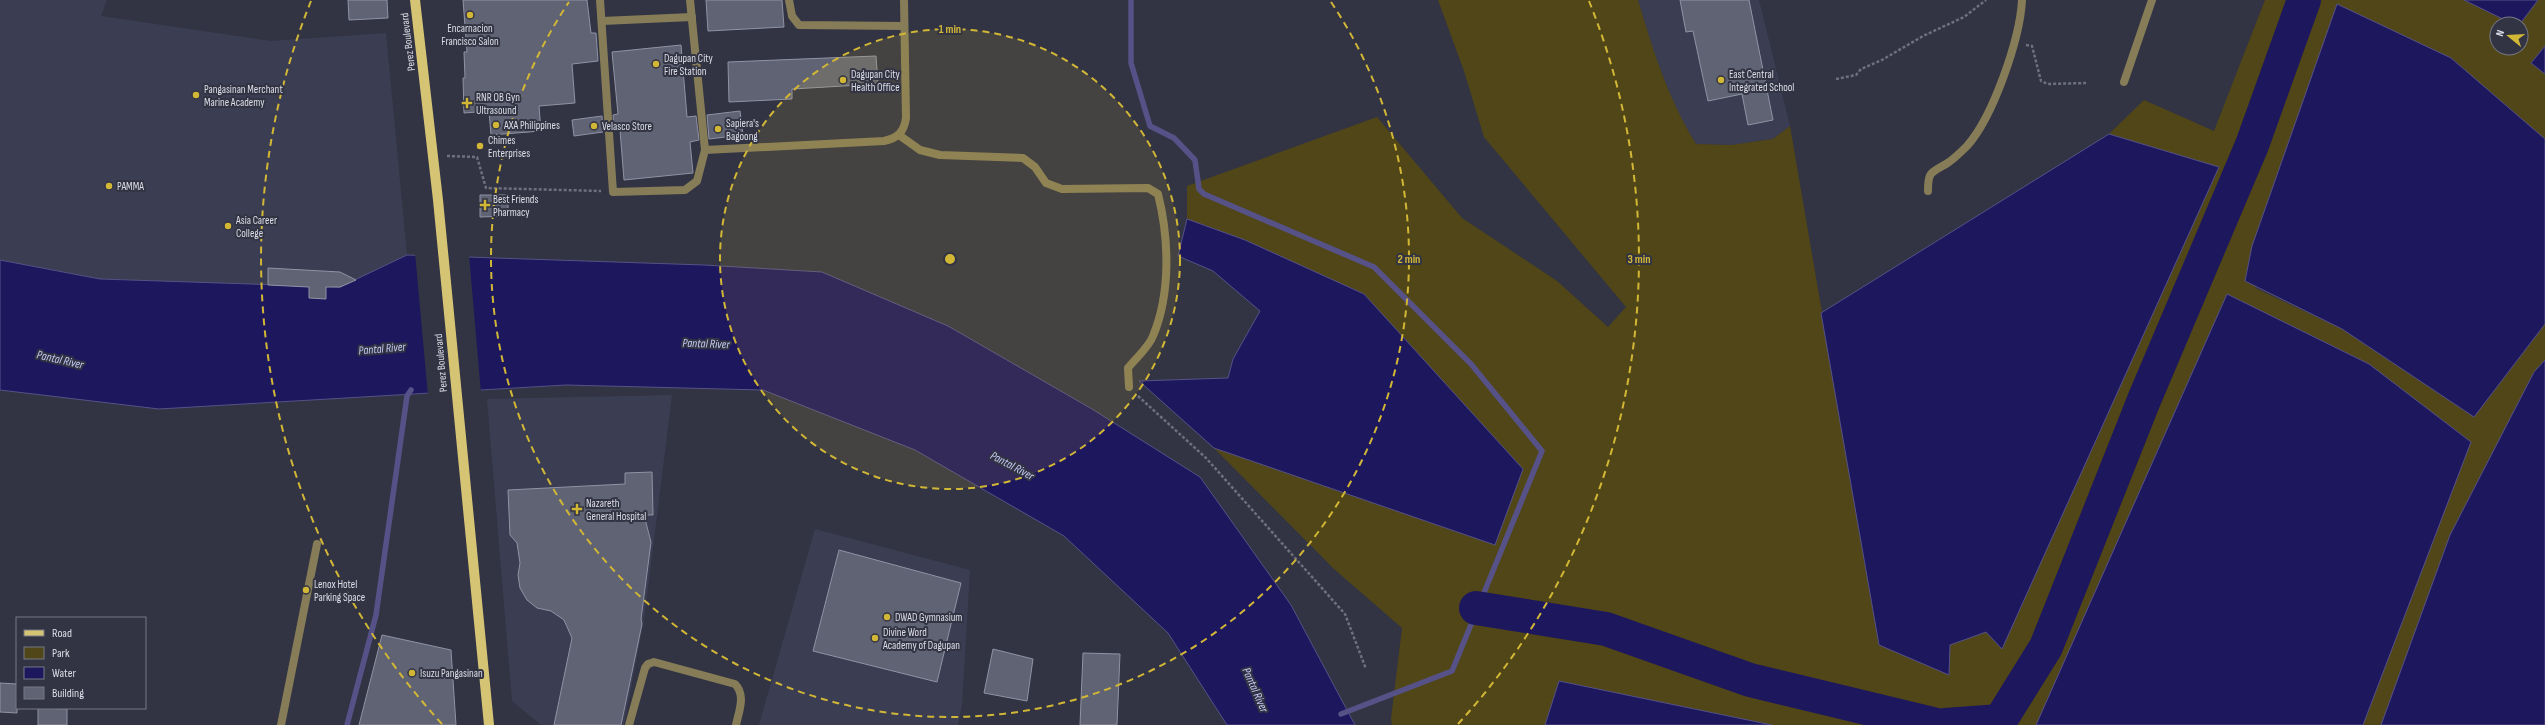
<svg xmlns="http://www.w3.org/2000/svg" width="2545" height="725" font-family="'Sofia Sans Condensed',sans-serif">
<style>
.built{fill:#3b3d52}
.green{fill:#514617}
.water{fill:#1d175e;stroke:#565287}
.pier{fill:#323443}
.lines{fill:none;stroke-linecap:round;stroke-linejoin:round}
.stream{stroke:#565287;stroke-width:5.5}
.river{stroke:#1d175e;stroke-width:34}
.building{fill:#606373;stroke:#9093a5}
.path{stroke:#6e707d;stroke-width:2.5;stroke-dasharray:3 2;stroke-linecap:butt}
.service{stroke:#867d58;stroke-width:8}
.minor{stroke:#867d58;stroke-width:8}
.primary{stroke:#d6c475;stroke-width:10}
.ring{fill:none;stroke:#d2b736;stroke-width:2;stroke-dasharray:7 5}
.poi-dot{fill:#d2b736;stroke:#323443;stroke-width:1.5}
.labels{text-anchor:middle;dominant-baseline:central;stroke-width:4;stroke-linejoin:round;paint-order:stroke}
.poi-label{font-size:11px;fill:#dcdde7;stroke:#323443;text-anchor:start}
.street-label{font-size:11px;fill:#dcdde7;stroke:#323443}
.water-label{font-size:12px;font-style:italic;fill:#c5cbf6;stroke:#323443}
.centre{fill:#d2b736;stroke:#323443;stroke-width:2}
.ring-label{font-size:12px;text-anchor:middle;font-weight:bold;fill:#d2b736;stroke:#323443;stroke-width:4;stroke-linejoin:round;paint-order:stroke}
</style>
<rect width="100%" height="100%" fill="#323443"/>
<path class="built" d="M0 0H107L101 16 271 41 386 33 407 255 340 287 100 279 0 260Z
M1638 0H1759L1790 126 1773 139 1731 145 1696 144 1676 110 1653 50Z
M672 395 644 620 624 725H541L512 701 487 399Z
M815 529 970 570 962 705 958 725H759Z"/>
<path class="green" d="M1438 0H1638C1654 53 1667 96 1696 144L1731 145 1773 139 1790 126 1879 645 1949 675 1950 645 1986 632 2002 649 2219 167 2109 134 2144 100 2214 131 2265 0H2464L2512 24H2497V48H2521L2520 24 2538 0H2545V46L2531 63 2545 74V139L2451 58 2255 288 2342 329 2474 417 2545 324V360L2534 373 2450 535 2381 725H2363L2470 442 2036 725H1772L1559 681 1545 725H1392L1391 719 1402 628 1334 569 1214 448 1495 545 1522 469 1245 240 1187 219V186L1377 117 1462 218 1557 281 1608 327 1626 307 1484 137 1464 71Z"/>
<path class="water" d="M2464 0H2538L2520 24H2513Z
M2337 4 2451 58 2545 139V324L2474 417 2342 329 2245 281 2252 246Z
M2545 46V74L2531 63Z
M2109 134 2219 167 2002 649 1986 632 1950 645 1949 675 1879 645 1821 313Z
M1187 219 1245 240 1364 294 1523 469 1495 545 1214 448 1139 381 1228 378 1233 359 1260 311 1213 271 1178 256Z
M407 255 704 265 822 272 948 326 1092 409 1200 477 1291 605 1355 725H1227L1168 633 1064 536 915 450 763 390 566 385 159 409 0 390V260L100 279 340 287Z
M2227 294 2369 364 2471 442 2363 725H2036Z
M2545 360V725H2381L2450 535 2534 372Z
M1559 681 1772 725H1545Z"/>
<path class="pier" d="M415 253 469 255 481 393 428 396Z"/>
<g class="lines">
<path class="stream" d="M1131 0V63L1150 126 1174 138 1195 160 1199 189 1204 194 1374 267 1471 364 1542 451 1452 671 1341 714
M347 725 376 615 407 396 411 390"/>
<path class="river" d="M1476 608 1606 629 1750 680 1937 725
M1945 725 2000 721 2046 647 2144 400 2252 145 2304 0"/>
</g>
<path class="building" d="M348 0H387L388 18 349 20Z
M463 0H587L591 33H596L598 61 572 64 575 103 539 106 541 131 491 135 489 111 464 113 463 78H465L464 52H467Z
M706 0H782L784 27 708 31Z
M1680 0H1749L1773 120 1748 125 1742 94 1708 101 1693 31 1686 32Z
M681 45 687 117 696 116 699 140 690 142 693 173 624 180 620 130H614L613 115 618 114 612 52Z
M876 56 878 84 792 89V99L729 102 728 62Z
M740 111 743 135 709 139 707 115Z
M602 116 603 132 574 136 572 120Z
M480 195H508V216L480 217Z
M268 268 340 272 356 280 340 287H326V299L309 298V287L268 285Z
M652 472 653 515H644L651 542 641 619 642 624 621 725H554L572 638 564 620 551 611 537 608 527 600 520 588 518 575 520 563 517 543 510 535 508 490 625 484V473Z
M839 550 961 583 937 682 813 651Z
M382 635 451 650 456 725H359Z
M993 649 1033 659 1027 701 984 693Z
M1083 653 1120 654 1117 725H1080Z
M0 683 17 684V713L0 712Z
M38 708 67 709V725H38Z"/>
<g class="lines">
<path class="path" d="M2026 45 2032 46 2041 81 2048 84 2086 83
M1836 79 1856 75 1861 69 1882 60 1923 36 1964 17 1986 0
M447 156 477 157 486 188 601 191
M1138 396 1206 458 1345 614 1366 669"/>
<path class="service" d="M789 0 792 16 799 25 904 26
M602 21 692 17
M281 725 317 544
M629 725 645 668 648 664 654 662 735 684C746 695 739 711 736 725"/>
<path class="minor" d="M600 0 613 192 685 190 697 181 705 150 690 0
M2124 82 2152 0
M899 135 920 150 940 155 1023 158 1035 167 1046 183 1062 189 1148 188 1158 194C1169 238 1171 293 1153 336 1149 347 1136 358 1128 368L1129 387
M705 150 884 141C898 138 904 132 906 118L904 0
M1928 191C1928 171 1931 173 1946 164 1953 160 1961 152 1967 146 1993 117 2020 39 2022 0"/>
<path class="primary" d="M415 0 438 200 489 725"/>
</g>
<circle cx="950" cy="259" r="230" fill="#d2b736" fill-opacity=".12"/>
<g class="ring">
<circle cx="950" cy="259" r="230"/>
<path d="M1331 2A459 459 0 1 1 569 2"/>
<path d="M442 724A689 689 0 0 1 311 1M1589 1A689 689 0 0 1 1458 724"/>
</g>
<g class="poi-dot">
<circle cx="470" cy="15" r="4"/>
<circle cx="656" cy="64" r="4"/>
<circle cx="843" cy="80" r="4"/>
<circle cx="1721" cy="80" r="4"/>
<circle cx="196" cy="95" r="4"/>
<path d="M465 97h4v4h4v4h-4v4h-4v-4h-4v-4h4z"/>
<circle cx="496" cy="125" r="4"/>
<circle cx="594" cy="126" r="4"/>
<circle cx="718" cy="129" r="4"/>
<circle cx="480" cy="146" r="4"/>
<circle cx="109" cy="186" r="4"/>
<path d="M483 199h4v4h4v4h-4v4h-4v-4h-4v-4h4z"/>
<circle cx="228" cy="226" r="4"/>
<path d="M575 503h4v4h4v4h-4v4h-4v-4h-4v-4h4z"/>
<circle cx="306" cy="590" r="4"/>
<circle cx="887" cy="617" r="4"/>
<circle cx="875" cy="638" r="4"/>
<circle cx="412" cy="673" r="4"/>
</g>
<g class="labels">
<g class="poi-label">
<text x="470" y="28" text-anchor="middle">Encarnacion<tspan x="470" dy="13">Francisco Salon</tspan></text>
<text x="664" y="58">Dagupan City<tspan x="664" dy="13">Fire Station</tspan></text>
<text x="851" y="74">Dagupan City<tspan x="851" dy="13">Health Office</tspan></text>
<text x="1729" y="74">East Central<tspan x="1729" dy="13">Integrated School</tspan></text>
<text x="204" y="89">Pangasinan Merchant<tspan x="204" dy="13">Marine Academy</tspan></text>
<text x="476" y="97">RNR OB Gyn<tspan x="476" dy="13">Ultrasound</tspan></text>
<text x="726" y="123">Sapiera's<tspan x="726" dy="13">Bagoong</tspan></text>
<text x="504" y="125">AXA Philippines</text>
<text x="602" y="126">Velasco Store</text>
<text x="488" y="140">Chimes<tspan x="488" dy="13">Enterprises</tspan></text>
<text x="117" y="186">PAMMA</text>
<text x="493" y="199">Best Friends<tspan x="493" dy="13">Pharmacy</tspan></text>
<text x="236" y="220">Asia Career<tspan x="236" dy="13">College</tspan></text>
<text x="586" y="503">Nazareth<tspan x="586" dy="13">General Hospital</tspan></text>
<text x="314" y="584">Lenox Hotel<tspan x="314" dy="13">Parking Space</tspan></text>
<text x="895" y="617">DWAD Gymnasium</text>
<text x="883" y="632">Divine Word<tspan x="883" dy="13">Academy of Dagupan</tspan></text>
<text x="420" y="673">Isuzu Pangasinan</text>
</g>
<g class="street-label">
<text transform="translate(408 42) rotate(-97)">Perez Boulevard</text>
<text transform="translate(441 363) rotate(-95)">Perez Boulevard</text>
</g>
<g class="water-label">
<text transform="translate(706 344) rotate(2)">Pantal River</text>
<text transform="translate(382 349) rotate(-5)">Pantal River</text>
<text transform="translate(60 360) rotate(13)">Pantal River</text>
<text transform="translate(1012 466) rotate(28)">Pantal River</text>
<text transform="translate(1255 690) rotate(66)">Pantal River</text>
</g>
</g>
<circle cx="950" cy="259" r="6" class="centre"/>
<g class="ring-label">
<text x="950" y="33">1 min</text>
<text x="1409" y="263">2 min</text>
<text x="1639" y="263">3 min</text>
</g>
<rect x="16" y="617" width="130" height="92" fill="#323443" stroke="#767885"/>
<rect x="24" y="630" width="20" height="6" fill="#d6c475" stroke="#767885"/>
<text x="52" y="637" font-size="12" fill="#dcdde7">Road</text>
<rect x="24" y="647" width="20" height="12" fill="#514617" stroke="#767885"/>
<text x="52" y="657" font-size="12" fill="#dcdde7">Park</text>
<rect x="24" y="667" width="20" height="12" fill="#1d175e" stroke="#767885"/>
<text x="52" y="677" font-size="12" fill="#dcdde7">Water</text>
<rect x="24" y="687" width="20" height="12" fill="#606373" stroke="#767885"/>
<text x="52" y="697" font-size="12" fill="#dcdde7">Building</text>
<g transform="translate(2509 36) rotate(288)"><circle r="19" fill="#323443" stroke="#767885"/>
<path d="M0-3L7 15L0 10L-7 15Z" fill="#d2b736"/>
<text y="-6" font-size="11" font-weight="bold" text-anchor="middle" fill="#dcdde7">N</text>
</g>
</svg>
